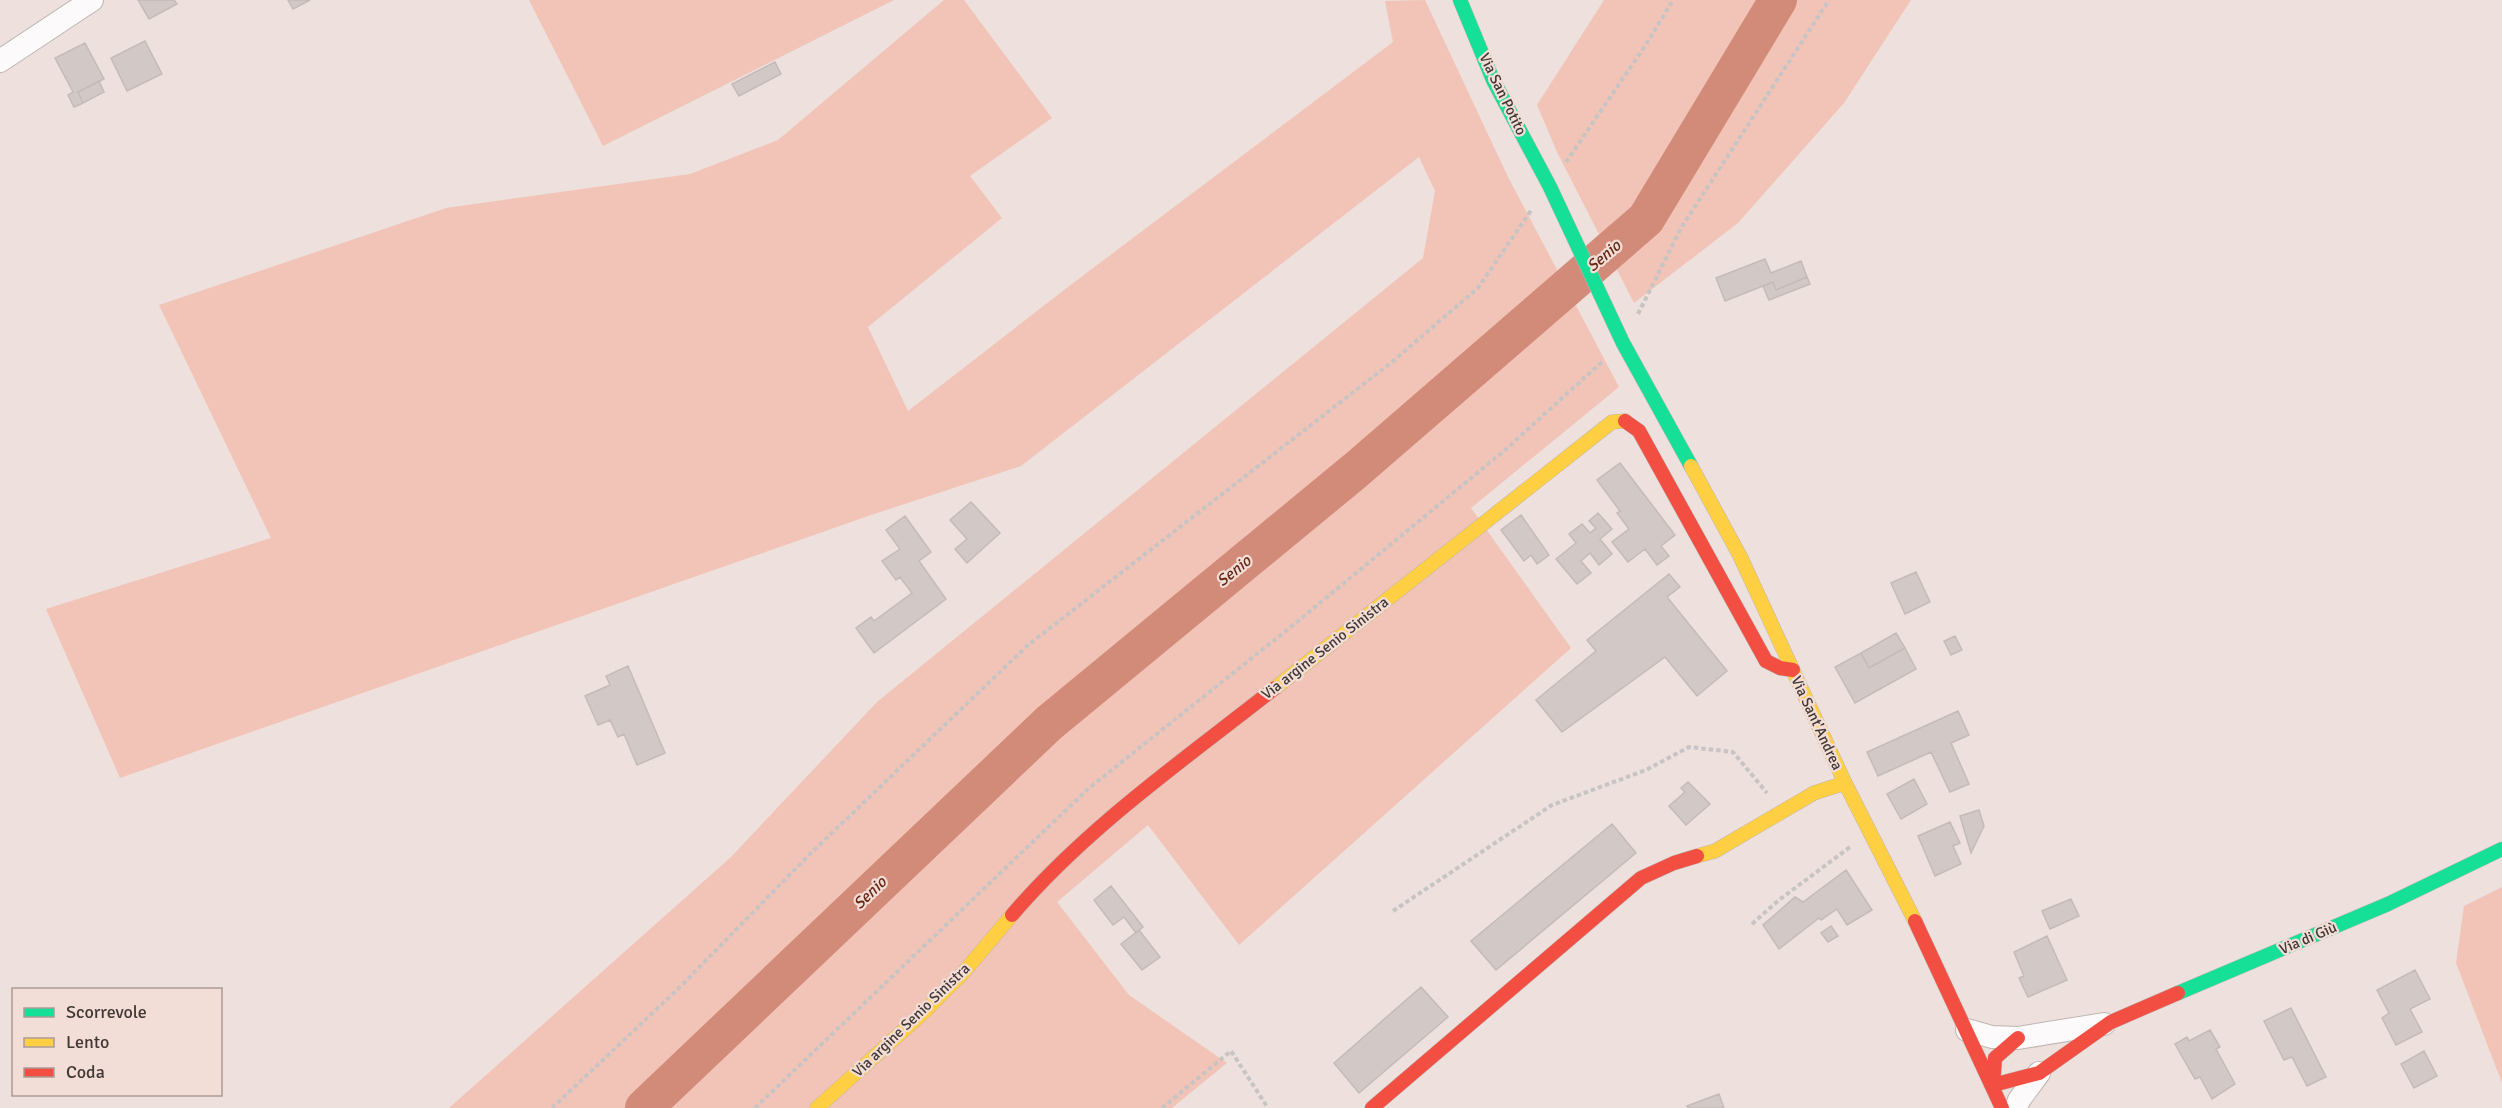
<svg xmlns="http://www.w3.org/2000/svg" width="2502" height="1108" font-family="Signika,sans-serif">
<style>
.green{fill:#f2c4b7}
.lines{fill:none;stroke-linecap:round;stroke-linejoin:round}
.river{stroke:#d28b78;stroke-width:38}
.building{fill:#d2c8c5;stroke:#c4bbb8;stroke-width:1.5}
.street-casing{stroke:#bfb6b3;stroke-width:24}
.fast-casing{stroke:#bfb6b3;stroke-width:15}
.slow-casing{stroke:#bfb6b3;stroke-width:15}
.jam-casing{stroke:#bfb6b3;stroke-width:15}
.path{stroke:#c7c4c3;stroke-width:4;stroke-dasharray:4.5 3;stroke-linecap:butt}
.street{stroke:#fcfafa;stroke-width:22}
.fast{stroke:#16e098;stroke-width:14}
.slow{stroke:#ffcf43;stroke-width:14}
.jam{stroke:#f24e42;stroke-width:14}
.labels{text-anchor:middle;dominant-baseline:central;stroke-width:4.5;stroke-linejoin:round;paint-order:stroke}
.street-label{font-size:15px;fill:#403835;stroke:#f3ddd7}
.water-label{font-size:16px;font-style:italic;fill:#662815;stroke:#f3ddd7}
</style>
<rect width="100%" height="100%" fill="#ede0dd"/>
<path class="green" d="M529 0H894L603 146Z
M944 0H964L1052 118 970 176 1002 218 868 327 908 411 1064 290 1393 42 1385 1 1425 0 1508 177 1619 387 1471 508 1571 648 1239 945 1148 825 1057 902 1129 995 1227 1063 1172 1108H449L731 857 877 702 1423 258 1435 191 1419 157 1021 466 871 515 120 778 46 609 271 538 159 305 446 208 690 174 778 140Z
M1604 0H1911L1844 103 1738 223 1634 303 1557 152 1537 105Z
M2502 887V1083L2456 963 2464 906Z"/>
<g class="lines">
<path class="river" d="M644 1108 1049 723 1356 470 1646 219 1778 0"/>
</g>
<path class="building" d="M138 0H174L177 4 149 19Z
M288 0H310L293 9Z
M145 41 162 74 127 91 111 58Z
M85 43 104 79 78 92 83 103 74 107 68 95 73 92 55 58Z
M775 62 781 74 739 96 732 84Z
M99 81 104 92 83 103 78 92Z
M1765 259 1771 273 1801 261 1807 277 1776 290 1773 282 1725 301 1716 278Z
M1807 277 1810 284 1769 300 1763 286 1773 282 1776 290Z
M1620 463 1675 535 1661 546 1669 556 1657 565 1645 549 1628 562 1612 542 1629 529 1617 513 1620 511 1597 480Z
M971 502 1000 533 967 563 955 549 967 539 950 520Z
M1598 513 1612 529 1600 539 1612 554 1599 565 1590 553 1581 561 1591 573 1577 584 1556 559 1576 543 1569 534 1582 524 1590 533 1596 528 1589 521Z
M1521 515 1549 555 1537 564 1531 555 1524 561 1501 530Z
M905 516 931 552 919 561 946 599 874 653 856 628 871 617 874 621 912 593 900 577 896 580 882 561 900 549 886 530Z
M1916 572 1930 602 1905 614 1891 583Z
M1669 574 1680 587 1667 597 1727 671 1697 696 1665 657 1562 732 1536 700 1596 651 1587 640Z
M1896 633 1905 648 1869 668 1861 653Z
M1955 636 1962 650 1951 655 1944 641Z
M1905 648 1916 669 1855 703 1835 667 1861 653 1869 668Z
M628 666 665 753 637 765 624 734 618 737 610 720 598 725 585 696 610 685 606 676Z
M1958 711 1969 735 1951 743 1969 784 1950 792 1931 752 1878 776 1867 752Z
M1914 779 1927 804 1901 819 1887 794Z
M1688 782 1710 804 1686 825 1669 806 1685 792 1681 788Z
M1979 810 1984 826 1971 853 1960 816Z
M1950 822 1960 843 1953 846 1961 864 1935 876 1918 836Z
M1612 824 1636 853 1496 970 1471 941Z
M1846 870 1872 910 1847 925 1837 909 1821 920 1819 918 1779 949 1763 925 1795 897 1803 902Z
M1111 886 1143 927 1136 933 1124 917 1113 925 1094 900Z
M2071 899 2079 916 2050 929 2042 911Z
M1831 926 1838 936 1828 942 1821 933Z
M1139 930 1160 957 1142 970 1121 944Z
M2047 936 2067 980 2028 997 2019 978 2024 976 2014 952Z
M2415 970 2430 999 2410 1009 2422 1032 2396 1045 2382 1018 2389 1013 2377 990Z
M1421 987 1448 1017 1359 1093 1334 1063Z
M2291 1008 2326 1077 2307 1086 2292 1057 2284 1060 2264 1021Z
M2210 1030 2220 1047 2216 1049 2235 1084 2212 1099 2200 1077 2195 1079 2175 1044 2187 1037 2189 1041Z
M2424 1051 2437 1076 2414 1088 2401 1064Z
M1719 1094 1724 1108H1688L1687 1106Z"/>
<g class="lines">
<defs>
<path id="street" d="M0 61 92 0
M1967 1030 1992 1037 2018 1038 2104 1024
M2016 1108 2019 1100 2039 1073"/>
<path id="fast" d="M1460 0 1493 80 1550 187 1623 343 1691 466
M2178 993 2388 904 2502 849"/>
<path id="slow" d="M1691 466 1740 556 1845 783 1915 921
M1275 688 1612 422 1625 421
M1697 856 1715 851 1814 793 1845 783
M817 1108 924 1012 963 973 1012 915"/>
<path id="jam" d="M1625 421 1639 431 1766 661 1780 668 1793 670
M1012 915C1087 827 1185 759 1275 688
M1915 921 2002 1108
M2018 1038 1995 1058 1993 1085 2039 1073 2111 1022 2178 993
M1372 1108 1641 878 1674 863 1697 856"/>
</defs>
<use href="#street" class="street-casing"/>
<use href="#fast" class="fast-casing"/>
<use href="#slow" class="slow-casing"/>
<use href="#jam" class="jam-casing"/>
<path class="path" d="M1566 162 1645 46 1673 0
M1638 314 1681 228 1829 0
M1393 911 1552 805 1646 770 1689 747 1733 752 1767 793
M1752 924 1779 900 1850 847
M552 1108 679 988 810 854 1027 646 1392 362 1478 288 1532 209
M755 1108 1088 789 1292 626 1505 450 1603 361
M1162 1108 1231 1051 1268 1108"/>
<use href="#street" class="street"/>
<use href="#fast" class="fast"/>
<use href="#slow" class="slow"/>
<use href="#jam" class="jam"/>
</g>
<g class="labels">
<g class="street-label">
<text transform="translate(1503 94) rotate(64)">Via San Potito</text>
<text transform="translate(1325 648) rotate(-38)">Via argine Senio Sinistra</text>
<text transform="translate(1817 723) rotate(65)">Via Sant'Andrea</text>
<text transform="translate(2308 938) rotate(-23)">Via di Giù</text>
<text transform="translate(911 1020) rotate(-44)">Via argine Senio Sinistra</text>
</g>
<g class="water-label">
<text transform="translate(1604 256) rotate(-41)">Senio</text>
<text transform="translate(1234 571) rotate(-39)">Senio</text>
<text transform="translate(870 893) rotate(-44)">Senio</text>
</g>
</g>
<rect x="12" y="988" width="210" height="108" fill="#f3ddd7" stroke="#ab9b96" stroke-width="1.5"/>
<rect x="24" y="1008" width="30" height="9" fill="#16e098" stroke="#ab9b96" stroke-width="1.5"/>
<text x="66" y="1018" font-size="18" fill="#403835">Scorrevole</text>
<rect x="24" y="1038" width="30" height="9" fill="#ffcf43" stroke="#ab9b96" stroke-width="1.5"/>
<text x="66" y="1048" font-size="18" fill="#403835">Lento</text>
<rect x="24" y="1068" width="30" height="9" fill="#f24e42" stroke="#ab9b96" stroke-width="1.5"/>
<text x="66" y="1078" font-size="18" fill="#403835">Coda</text>
</svg>
